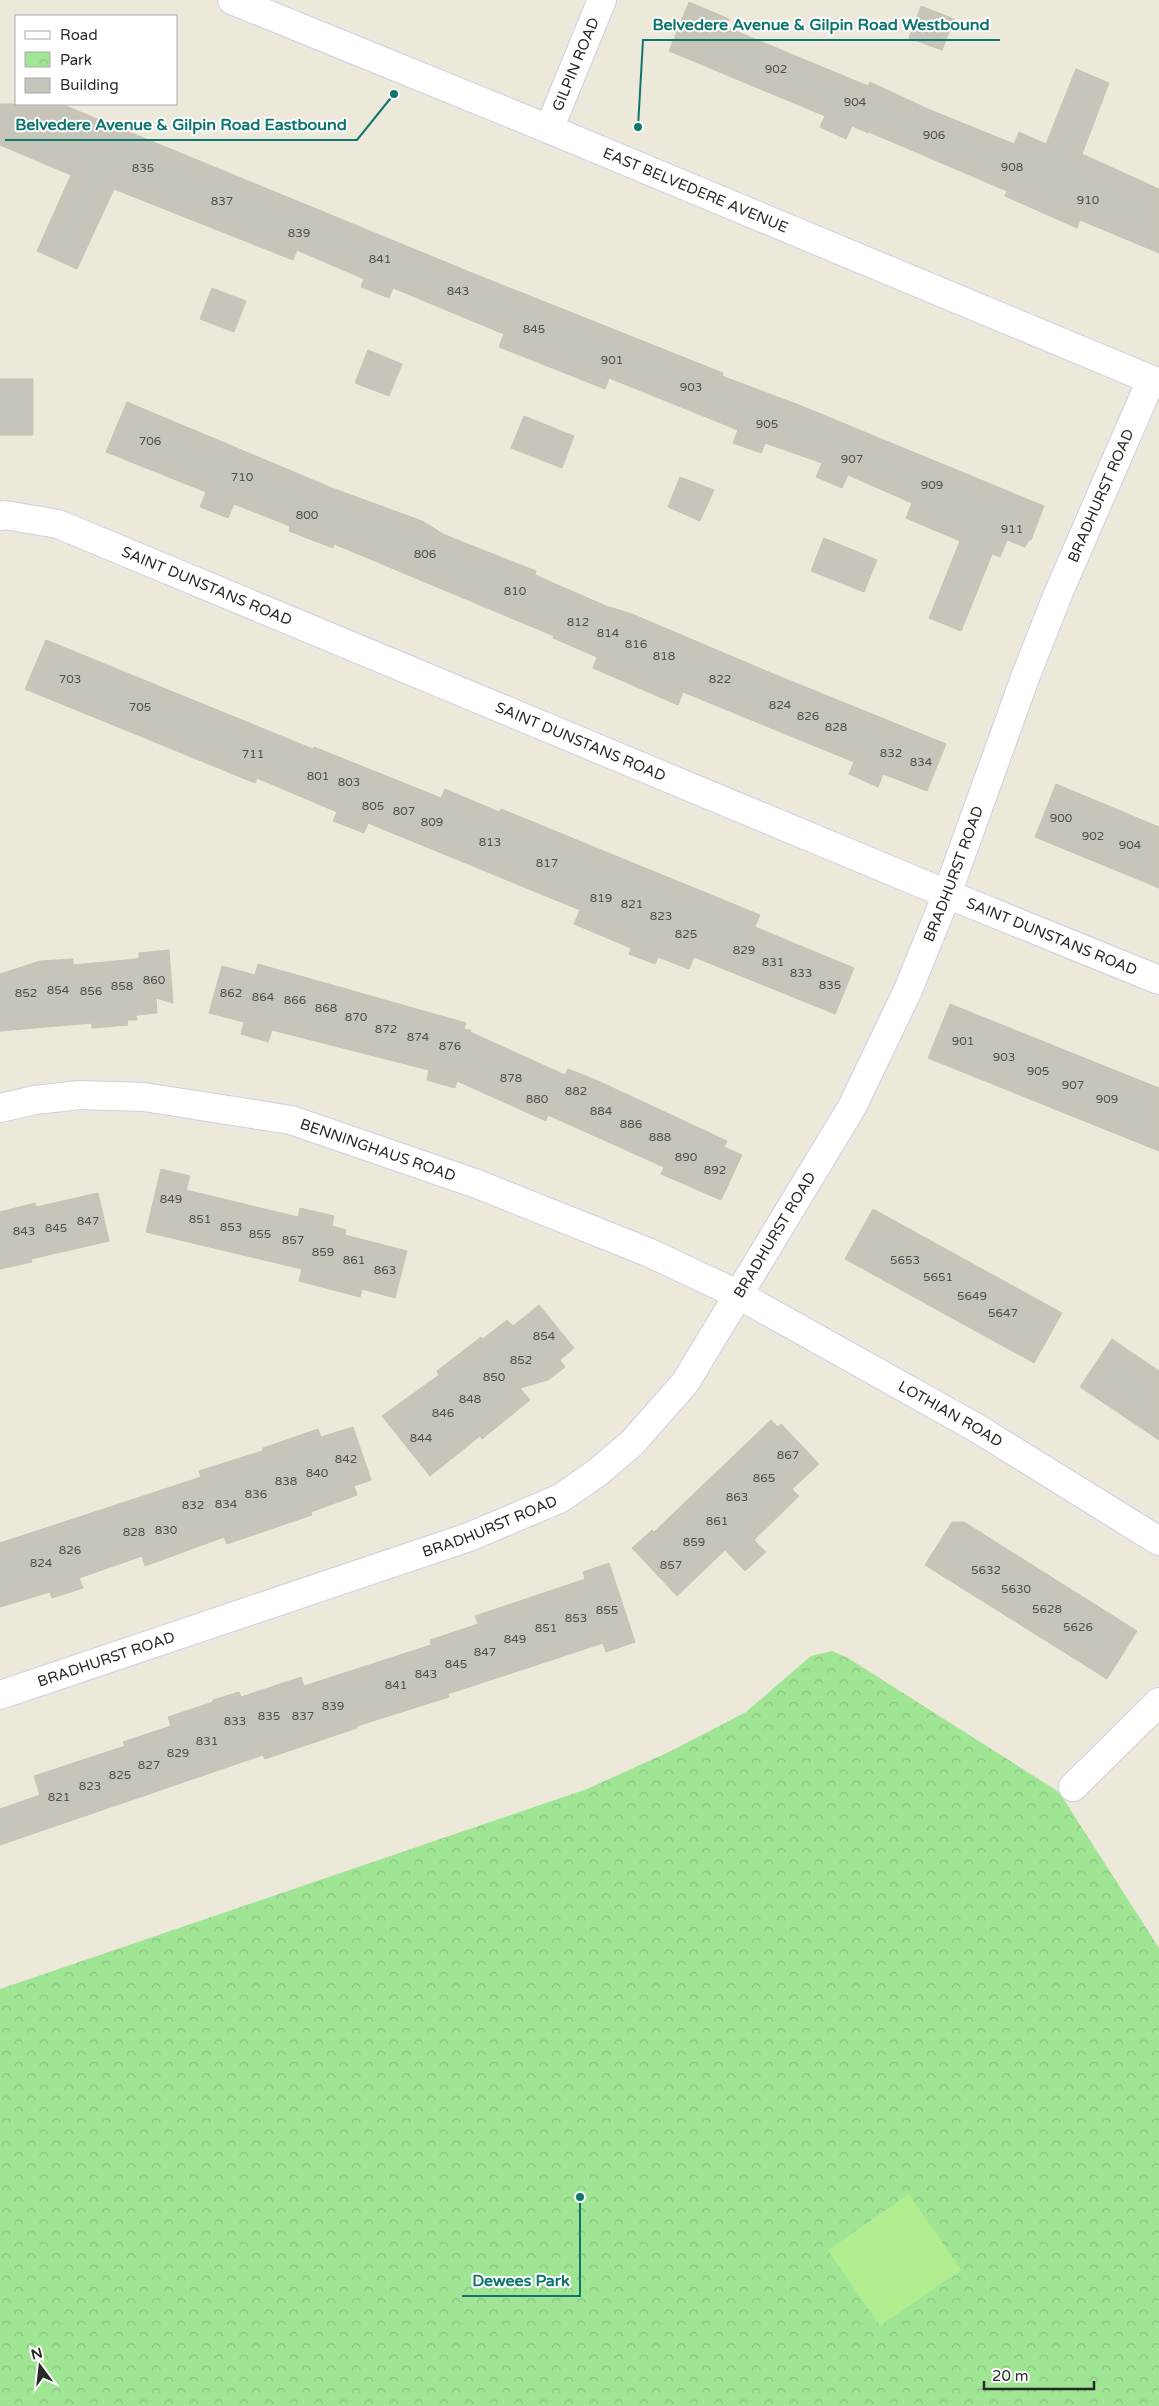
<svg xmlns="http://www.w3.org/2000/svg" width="1159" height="2406" font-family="'Varela Round',sans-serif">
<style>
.park{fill:url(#park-crowns)}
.pitch{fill:#b2ed8f}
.building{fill:#c7c4ba;stroke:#c7c4b4}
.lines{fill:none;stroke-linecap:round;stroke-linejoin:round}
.minor-casing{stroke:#cfcfe3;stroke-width:30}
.tertiary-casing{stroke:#cfcfe3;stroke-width:30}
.secondary-casing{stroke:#cfcfe3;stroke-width:30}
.minor{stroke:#fff;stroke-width:28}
.tertiary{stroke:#fff;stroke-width:28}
.secondary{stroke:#fff;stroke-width:28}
.labels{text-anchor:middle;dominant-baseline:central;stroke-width:4;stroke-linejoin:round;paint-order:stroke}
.number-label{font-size:12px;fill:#50504d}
.street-label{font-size:15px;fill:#292929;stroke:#fff}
.leader{fill:none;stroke:#0f766e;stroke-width:2}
.callout-dot{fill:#0f766e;stroke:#fff;stroke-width:2}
.callout-label{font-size:16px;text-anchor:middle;font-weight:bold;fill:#0f766e;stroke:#fff;stroke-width:4;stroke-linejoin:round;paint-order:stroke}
</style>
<defs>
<pattern id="park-crowns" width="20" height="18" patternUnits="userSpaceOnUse" patternTransform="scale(1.25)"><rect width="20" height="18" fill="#9fe594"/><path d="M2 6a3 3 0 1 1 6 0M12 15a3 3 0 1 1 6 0" fill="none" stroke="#89c480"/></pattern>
</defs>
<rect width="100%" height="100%" fill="#ece8da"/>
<path class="park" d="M832 1651 848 1658 1059 1792 1159 1948V2406H0V1989L587 1789 671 1751 746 1712 811 1656Z"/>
<path class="pitch" d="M909 2194 961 2270 880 2326 828 2250Z"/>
<path class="building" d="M689 2 729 19 726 27 868 86 870 82 928 109 1014 144 1019 132 1046 144 1076 69 1109 83 1082 154 1159 189V253L1080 220 1077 228 1005 196 1007 191 869 132 868 133 852 126 846 139 820 127 825 116 669 51Z
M921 6 954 19 942 50 909 38Z
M0 104H61L477 275 723 373 722 376 799 405 1044 506 1031 540H1029L1025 547 1007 540 1000 557 992 554 961 631 929 618 960 541 906 518 912 503 848 475 842 488 816 477 822 463 765 443 761 453 733 443 738 430 609 378 605 389 499 347 504 334 393 288 389 298 361 287 364 279 297 250 293 260 114 189 77 269 37 251 71 175 0 145Z
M212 288 246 301 234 332 200 319Z
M368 350 402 364 389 396 355 383Z
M0 379H33V435H0Z
M127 402 332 488 422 521 445 535 536 571 535 575 606 606 632 614 771 673 946 744 927 791 883 774 878 787 849 774 854 762 683 692 678 705 593 668 597 657 553 638 554 636 334 544 333 548 289 531 290 526 234 504 228 518 200 507 206 492 106 452Z
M524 416 574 436 562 468 511 448Z
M680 477 714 490 700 521 668 507Z
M824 538 877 560 864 592 811 571Z
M46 640 313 749 314 747 441 798 445 789 499 812 501 809 760 915 755 927 854 968 835 1014 694 957 689 969 658 957 655 964 629 954 631 948 574 924 580 910 368 823 364 833 333 821 337 812 257 778 255 783 25 689Z
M1056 784 1159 827V888L1035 837Z
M169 950 173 1003 156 998 157 1013 136 1015 137 1020H127L128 1025 92 1028V1023L0 1031V974L40 961 73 959V965L105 962 136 959 139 958V953Z
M258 964 466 1023 464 1029 471 1030 470 1032 565 1075 568 1069 596 1080 727 1141 724 1147 742 1155 721 1200 661 1174 664 1167 548 1115 546 1121 457 1081 455 1088 427 1080 429 1070 272 1030 268 1042 241 1034 244 1022 209 1013 222 966 255 975Z
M950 1004 1159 1088V1151L928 1058Z
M161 1169 190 1176 186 1190 298 1217 300 1208 334 1216 332 1226 346 1230 345 1235 407 1251 395 1298 362 1289 360 1297 299 1281 302 1269 146 1232Z
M98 1193 109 1241 31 1259 32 1262 0 1269V1212L35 1203 36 1207Z
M873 1209 1062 1313 1034 1363 845 1259Z
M539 1305 574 1348 560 1360 565 1367 548 1380 520 1388 530 1400 482 1439 480 1436 430 1476 382 1416 439 1375 437 1371 481 1337 483 1339 507 1320 513 1326Z
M1112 1339 1159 1371V1440L1080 1387Z
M771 1420 778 1427 781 1424 819 1464 792 1489 799 1496 754 1540 766 1552 745 1571 725 1550 677 1596 632 1548 652 1530 654 1532Z
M353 1427 371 1480 354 1486 357 1495 311 1512 312 1515 227 1544 224 1537 145 1566 142 1556 79 1578 83 1588 52 1598 50 1592 0 1607V1543L201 1477 199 1471 262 1451 263 1448 318 1429 321 1437Z
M952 1522H964L1137 1631 1107 1679 925 1565Z
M609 1563 635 1642 606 1652 603 1643 448 1694 449 1697 357 1726V1728L265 1759 263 1755 0 1845V1809L40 1795 34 1776 125 1746 123 1742 171 1726 168 1717 213 1702V1700L239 1692 241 1697 301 1677 304 1686 431 1645 430 1640 478 1624 475 1616 585 1579 583 1572Z"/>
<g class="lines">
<defs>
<g id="minor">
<path id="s1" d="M549 129 602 0"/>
<path id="s2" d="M0 516 5 515 58 524 947 894 1159 980"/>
<path id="s3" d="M0 1695 469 1537 561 1498 598 1472 632 1443 685 1383 852 1107 908 990 947 894 1026 675 1058 594 1151 380"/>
<path d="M1073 1787 1159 1702"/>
</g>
<g id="tertiary">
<path id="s4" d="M0 1108 35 1100 80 1095 144 1097 291 1120 477 1184 650 1253 737 1294 975 1427 1159 1541"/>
</g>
<g id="secondary">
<path id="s5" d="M232 0 549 129 1159 383"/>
</g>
</defs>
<use href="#minor" class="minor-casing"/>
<use href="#tertiary" class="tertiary-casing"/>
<use href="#secondary" class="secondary-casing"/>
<use href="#minor" class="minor"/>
<use href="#tertiary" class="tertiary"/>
<use href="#secondary" class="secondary"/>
</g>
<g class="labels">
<g class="number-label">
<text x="776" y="69">902</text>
<text x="855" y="102">904</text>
<text x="934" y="135">906</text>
<text x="1012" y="167">908</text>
<text x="143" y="168">835</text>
<text x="1088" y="200">910</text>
<text x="222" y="201">837</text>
<text x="299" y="233">839</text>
<text x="380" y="259">841</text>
<text x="458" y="291">843</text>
<text x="534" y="329">845</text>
<text x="612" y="360">901</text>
<text x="691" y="387">903</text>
<text x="767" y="424">905</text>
<text x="150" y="441">706</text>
<text x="852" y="459">907</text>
<text x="242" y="477">710</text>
<text x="932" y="485">909</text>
<text x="307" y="515">800</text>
<text x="1012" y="529">911</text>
<text x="425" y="554">806</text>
<text x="515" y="591">810</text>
<text x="578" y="622">812</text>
<text x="608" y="633">814</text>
<text x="636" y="644">816</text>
<text x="664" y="656">818</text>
<text x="70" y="679">703</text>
<text x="720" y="679">822</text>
<text x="780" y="705">824</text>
<text x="140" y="707">705</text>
<text x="808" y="716">826</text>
<text x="836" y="727">828</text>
<text x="891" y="753">832</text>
<text x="253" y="754">711</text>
<text x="921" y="762">834</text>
<text x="318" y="776">801</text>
<text x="349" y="782">803</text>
<text x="373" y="806">805</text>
<text x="404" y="811">807</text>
<text x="1061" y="818">900</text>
<text x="432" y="822">809</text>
<text x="1093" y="836">902</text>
<text x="490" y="842">813</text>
<text x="1130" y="845">904</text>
<text x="547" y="863">817</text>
<text x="601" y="898">819</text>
<text x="632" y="904">821</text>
<text x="661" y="916">823</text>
<text x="686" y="934">825</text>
<text x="744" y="950">829</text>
<text x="773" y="962">831</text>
<text x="801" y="973">833</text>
<text x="154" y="980">860</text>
<text x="830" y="985">835</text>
<text x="122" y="986">858</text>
<text x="58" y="990">854</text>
<text x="91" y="991">856</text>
<text x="26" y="993">852</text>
<text x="231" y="993">862</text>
<text x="263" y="997">864</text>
<text x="295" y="1000">866</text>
<text x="326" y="1008">868</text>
<text x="356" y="1017">870</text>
<text x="386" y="1029">872</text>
<text x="418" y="1037">874</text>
<text x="963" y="1041">901</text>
<text x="450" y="1046">876</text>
<text x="1004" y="1057">903</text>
<text x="1038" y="1071">905</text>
<text x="511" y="1078">878</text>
<text x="1073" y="1085">907</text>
<text x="576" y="1091">882</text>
<text x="537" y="1099">880</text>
<text x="1107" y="1099">909</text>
<text x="601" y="1111">884</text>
<text x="631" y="1124">886</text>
<text x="660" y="1137">888</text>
<text x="686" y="1157">890</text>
<text x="715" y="1170">892</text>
<text x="171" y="1199">849</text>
<text x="200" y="1219">851</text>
<text x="88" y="1221">847</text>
<text x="231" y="1227">853</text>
<text x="56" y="1228">845</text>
<text x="24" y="1231">843</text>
<text x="260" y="1234">855</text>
<text x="293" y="1240">857</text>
<text x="323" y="1252">859</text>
<text x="354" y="1260">861</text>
<text x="905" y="1260">5653</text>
<text x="385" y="1270">863</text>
<text x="938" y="1277">5651</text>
<text x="972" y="1296">5649</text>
<text x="1003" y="1313">5647</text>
<text x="544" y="1336">854</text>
<text x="521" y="1360">852</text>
<text x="494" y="1377">850</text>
<text x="470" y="1399">848</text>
<text x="443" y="1413">846</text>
<text x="421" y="1438">844</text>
<text x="788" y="1455">867</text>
<text x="346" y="1459">842</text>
<text x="317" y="1473">840</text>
<text x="764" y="1478">865</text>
<text x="286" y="1481">838</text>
<text x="256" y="1494">836</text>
<text x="737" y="1497">863</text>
<text x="226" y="1504">834</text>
<text x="193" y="1505">832</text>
<text x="717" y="1521">861</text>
<text x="166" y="1530">830</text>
<text x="134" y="1532">828</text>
<text x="694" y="1542">859</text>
<text x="70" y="1550">826</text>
<text x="41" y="1563">824</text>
<text x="671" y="1565">857</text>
<text x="986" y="1570">5632</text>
<text x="1016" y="1589">5630</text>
<text x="1047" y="1609">5628</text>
<text x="607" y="1610">855</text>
<text x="576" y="1618">853</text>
<text x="1078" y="1627">5626</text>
<text x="546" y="1628">851</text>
<text x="515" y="1639">849</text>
<text x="485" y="1652">847</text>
<text x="456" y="1664">845</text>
<text x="426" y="1674">843</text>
<text x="396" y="1685">841</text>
<text x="333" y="1706">839</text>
<text x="269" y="1716">835</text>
<text x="303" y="1716">837</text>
<text x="235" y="1721">833</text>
<text x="207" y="1741">831</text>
<text x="178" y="1753">829</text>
<text x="149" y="1765">827</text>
<text x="120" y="1775">825</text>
<text x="90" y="1786">823</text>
<text x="59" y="1797">821</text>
</g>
<g class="street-label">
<text stroke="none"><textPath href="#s1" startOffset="70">GILPIN ROAD</textPath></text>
<text stroke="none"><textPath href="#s5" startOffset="501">EAST BELVEDERE AVENUE</textPath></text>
<text stroke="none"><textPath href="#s3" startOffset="1748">BRADHURST ROAD</textPath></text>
<text stroke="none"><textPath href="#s2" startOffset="220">SAINT DUNSTANS ROAD</textPath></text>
<text stroke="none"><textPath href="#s2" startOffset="625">SAINT DUNSTANS ROAD</textPath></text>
<text stroke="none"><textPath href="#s3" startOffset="1342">BRADHURST ROAD</textPath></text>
<text stroke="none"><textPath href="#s2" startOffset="1135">SAINT DUNSTANS ROAD</textPath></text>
<text stroke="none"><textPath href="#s4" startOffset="386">BENNINGHAUS ROAD</textPath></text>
<text stroke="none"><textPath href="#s3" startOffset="938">BRADHURST ROAD</textPath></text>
<text stroke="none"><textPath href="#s4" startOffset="1018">LOTHIAN ROAD</textPath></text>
<text stroke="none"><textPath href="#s3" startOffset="518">BRADHURST ROAD</textPath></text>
<text stroke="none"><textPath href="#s3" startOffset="112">BRADHURST ROAD</textPath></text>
</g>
</g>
<path class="leader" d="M638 127L643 40H1000M394 94L357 140H5M580 2197L580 2296H462"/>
<g class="callout-dot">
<circle cx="638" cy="127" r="5"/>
<circle cx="394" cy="94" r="5"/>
<circle cx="580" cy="2197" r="5"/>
</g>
<g class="callout-label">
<text x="821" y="30">Belvedere Avenue &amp; Gilpin Road Westbound</text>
<text x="181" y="130">Belvedere Avenue &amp; Gilpin Road Eastbound</text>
<text x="521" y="2286">Dewees Park</text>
</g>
<rect x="15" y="15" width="162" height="90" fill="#ffffff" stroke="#a9a9a9"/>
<rect x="25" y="31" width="25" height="8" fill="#ffffff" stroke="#a9a9a9"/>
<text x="60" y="40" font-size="15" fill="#292929">Road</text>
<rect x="25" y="52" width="25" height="15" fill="url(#park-crowns)" stroke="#a9a9a9"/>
<text x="60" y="65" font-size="15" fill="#292929">Park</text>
<rect x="25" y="78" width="25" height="15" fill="#c7c4ba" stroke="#a9a9a9"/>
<text x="60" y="90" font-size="15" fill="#292929">Building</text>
<g transform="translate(40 2366) rotate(345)" stroke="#ffffff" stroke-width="4" paint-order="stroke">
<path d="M0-4L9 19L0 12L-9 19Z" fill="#292929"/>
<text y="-8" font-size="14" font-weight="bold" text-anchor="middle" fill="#292929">N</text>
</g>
<path d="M984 2381v8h110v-8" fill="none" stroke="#292929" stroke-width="2.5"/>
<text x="992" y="2381" font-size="15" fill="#292929" stroke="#ffffff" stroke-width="4" paint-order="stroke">20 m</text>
</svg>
